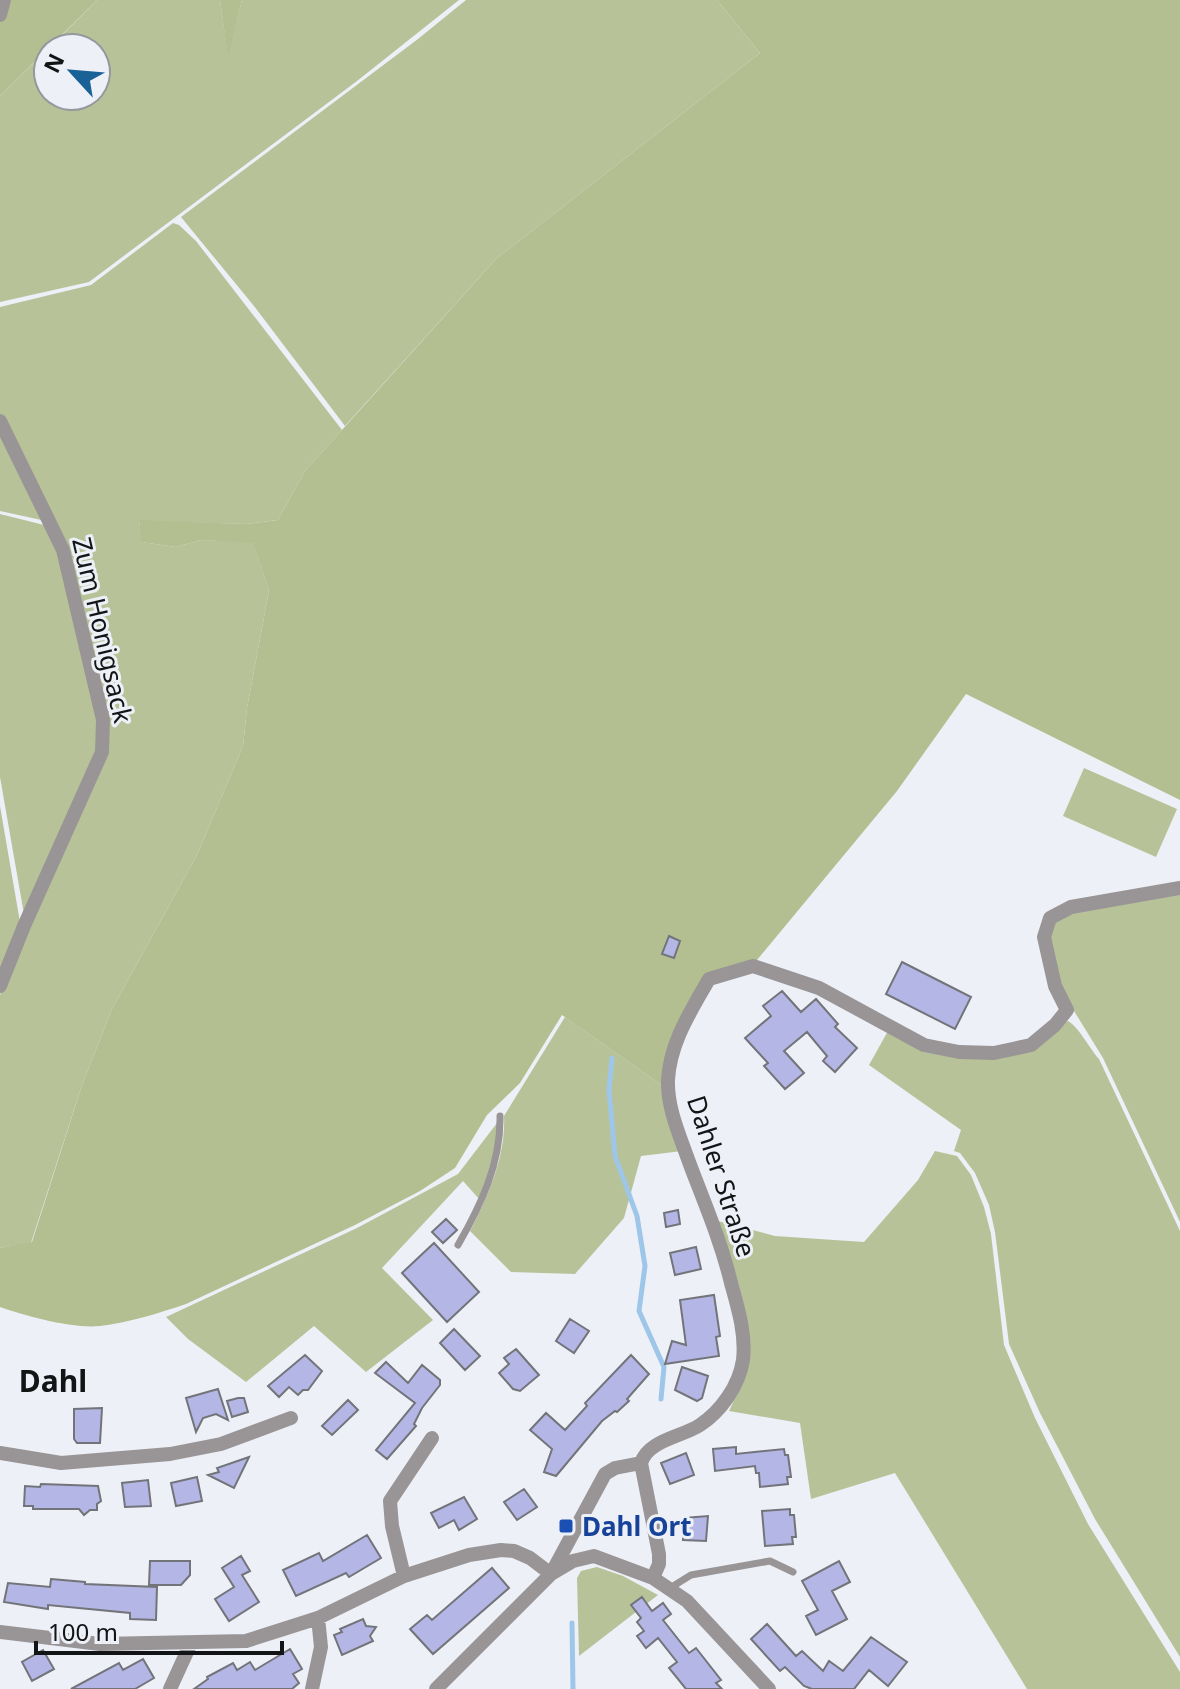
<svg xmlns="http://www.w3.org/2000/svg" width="1180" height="1689" font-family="'Noto Sans',sans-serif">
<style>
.green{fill:#b8c299}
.forest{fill:#b3bf90}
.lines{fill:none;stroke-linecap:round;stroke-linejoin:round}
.stream{stroke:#9ec6e9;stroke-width:5}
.building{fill:#b4b7e5;stroke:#73747a;stroke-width:2}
.lane{stroke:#999596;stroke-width:7}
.street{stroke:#999596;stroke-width:14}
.transit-dot{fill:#1a4fb4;stroke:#edf0f7;stroke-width:3}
.labels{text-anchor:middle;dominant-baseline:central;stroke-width:6;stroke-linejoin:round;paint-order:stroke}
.street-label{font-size:26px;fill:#131416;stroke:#edf0f7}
.transit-label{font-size:26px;font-weight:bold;fill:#164399;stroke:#edf0f7;text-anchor:start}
.quarter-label{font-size:30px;font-weight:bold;fill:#131416;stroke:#edf0f7}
</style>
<rect width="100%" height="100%" fill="#edf0f7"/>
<path class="green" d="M97 0H220L228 55 242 0H459L357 81 89 282 0 302V96L48 49V96H96V48H49Z
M466 0H717L760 53 496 259 345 426 254 306 181 217 418 39Z
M173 223 179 225 196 241 342 430 305 471 278 520 246 524 139 521 142 542 176 547 201 540 253 542 269 590 247 708 243 746 197 855 112 1009 82 1085 31 1243 0 1248V995L13 958 105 752 65 548 0 415V307L91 285Z
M0 428 46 521 0 511Z
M0 514 48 526 59 552 101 737 25 920 0 777Z
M1084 768 1177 809 1156 857 1063 816Z
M0 806 21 928 0 979Z
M1180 892V1222L1103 1058 1058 985 1046 938 1053 921 1071 910Z
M565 1017 663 1086 682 1151 641 1156 624 1218 575 1274 511 1272 470 1231C488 1196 506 1156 504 1116Z
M1068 1021C1078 1026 1090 1049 1099 1059L1180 1231V1657L1095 1519 1040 1413 1009 1344 995 1232 989 1205 975 1173 960 1153 954 1151 961 1130 869 1065 888 1031 996 1055Z
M497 1123 498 1139 480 1200 463 1181 382 1268 433 1320 366 1372 314 1326 246 1382 188 1339 166 1317 357 1228 458 1174Z
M935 1151 957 1156 971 1175 984 1207 991 1234 1004 1345 1035 1418 1088 1524 1180 1672V1689H1027L895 1473 811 1499 800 1423 729 1411 743 1381 747 1341 714 1220 775 1236 864 1242 918 1180Z
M597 1567 623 1576 658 1595 579 1656 577 1578 581 1571Z"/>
<path class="forest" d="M0 0H97L0 96Z
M220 0H242L228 58Z
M717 0H1180V800L966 694 897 791 757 960 705 976 663 1086 562 1015 520 1083 487 1115 455 1168 420 1191 355 1225 186 1304C159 1313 128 1323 100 1326 73 1329 26 1316 0 1307V1248L32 1242 82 1085 112 1009 197 855 243 746 247 708 269 590 253 543 201 540 176 547 141 542 139 520 246 524 278 520 305 471 496 259 760 53Z"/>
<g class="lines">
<path class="stream" d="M612 1058 609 1090 615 1156 637 1216 645 1266 639 1311 664 1367 661 1399
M572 1623 573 1689"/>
</g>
<path class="building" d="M669 936 680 941 674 958 662 954Z
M902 962 971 997 955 1029 886 994Z
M782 991 801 1012 816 999 838 1024 835 1027 857 1048 835 1072 823 1061 827 1056 807 1032 784 1051 804 1073 785 1089 764 1066 768 1063 745 1038 771 1016 763 1006Z
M678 1210 680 1224 666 1227 664 1213Z
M446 1219 457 1230 443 1243 432 1232Z
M434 1243 479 1292 447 1322 402 1273Z
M696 1247 701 1269 675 1275 670 1253Z
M714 1295 720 1336 716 1337 719 1356 665 1364 672 1341 686 1345 680 1300Z
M570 1319 589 1331 574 1353 556 1341Z
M454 1329 480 1356 465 1370 440 1343Z
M516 1349 539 1375 520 1391 513 1389 499 1373 509 1364 504 1358Z
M305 1355 322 1371 308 1390H303L298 1395 289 1387 279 1397 268 1386Z
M631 1355 649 1374 627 1399 629 1401 617 1412 615 1411 602 1421 556 1476 544 1472 552 1449 530 1430 546 1413 565 1430 587 1406 585 1403Z
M386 1362 408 1383 422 1365 440 1380V1385L422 1408 414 1424 416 1426 387 1459 376 1450 415 1403 375 1373Z
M682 1367 708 1376 702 1398 697 1401 675 1390Z
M218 1389 228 1420 216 1414 203 1418 196 1432 186 1398Z
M238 1398H244L248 1412 232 1417 227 1401Z
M348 1400 358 1410 332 1435 322 1426Z
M102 1408 100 1443H77L74 1439V1409Z
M736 1447V1454L784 1449 785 1455H788L791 1477H787L788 1484 760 1487 759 1473H756L755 1466 715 1471 713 1449Z
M686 1453 694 1475 670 1484 661 1463Z
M249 1457 234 1488 208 1475 219 1472 217 1468Z
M197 1477 202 1501 176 1506 171 1483Z
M148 1480 151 1506 125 1507 122 1483Z
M41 1484 98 1486 101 1501 97 1504V1510H90L84 1515 79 1509H33V1506H24L25 1486 40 1487Z
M524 1489 537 1507 517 1520 504 1502Z
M464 1497 477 1519 459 1530 454 1520 439 1528 431 1513Z
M790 1509V1515H794L796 1537H792L793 1544 765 1546 762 1511Z
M708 1516 706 1541 683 1540 684 1518Z
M367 1535 381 1558 349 1577 346 1573 296 1596 283 1570 319 1553 323 1561Z
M241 1556 250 1571 242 1575 259 1602 229 1621 215 1599 234 1587 222 1568Z
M150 1561H190V1575L181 1585H149Z
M839 1561 850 1582 832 1591 847 1619 816 1635 806 1616 818 1610 802 1581Z
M492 1568 509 1588 433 1654 410 1629 427 1615 432 1620Z
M51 1579 85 1582V1584L157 1587 156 1620 130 1619V1613L48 1605V1609L4 1602 8 1583 50 1587Z
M642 1597 652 1611 663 1603 671 1614 663 1620 689 1653 696 1648 721 1680 716 1683 722 1689H686L669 1668 677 1662 658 1638 646 1648 637 1636 644 1631 637 1622 641 1618 631 1605Z
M363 1619 366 1626 376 1627 370 1636 373 1641 342 1655 334 1635 342 1632 340 1629Z
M767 1624 796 1656 802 1651 823 1671 829 1661 843 1671 871 1637 907 1662 888 1686 869 1670 854 1689H812L804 1686 785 1667 780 1671 751 1639Z
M290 1649 302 1669 293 1674 299 1683 292 1689H194L208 1679 207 1677 233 1663 237 1670 250 1662 255 1670Z
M43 1650 54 1669 32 1681 22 1662Z
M143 1659 154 1678 135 1689H71L119 1663 123 1670Z"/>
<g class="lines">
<path class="lane" d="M458 1245C481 1205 501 1163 500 1116
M670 1588 691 1575 770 1561 793 1572"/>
<path class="street" d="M0 15 4 0
M0 421 63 550 103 720 102 752 24 926 0 986
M0 1453 61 1463 170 1454 221 1444 291 1418
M641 1463C648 1440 682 1437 700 1425 721 1411 739 1386 743 1360 746 1334 738 1308 731 1283 721 1241 704 1202 689 1162 680 1136 667 1108 668 1080 670 1042 691 1011 709 979L753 966 819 988 924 1045 959 1052 994 1053 1031 1045 1055 1025 1067 1010 1055 986 1044 937 1050 918 1071 907 1180 888
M641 1463 659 1554V1564L653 1578
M551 1574 573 1561 594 1556 653 1578 687 1601 769 1689
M404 1576 392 1526 390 1501 432 1438
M0 1632 100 1644 246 1641 318 1618 404 1576 469 1555 501 1550 514 1551 530 1558 551 1574
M170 1689 191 1643
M312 1689 321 1647 318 1618
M436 1689 551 1574 605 1474 615 1468 641 1463"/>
</g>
<rect class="transit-dot" x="558" y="1518" width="16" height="16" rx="4"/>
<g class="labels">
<g class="street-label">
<text transform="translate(103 630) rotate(77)">Zum Honigsack</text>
<text transform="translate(722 1176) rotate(72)">Dahler Straße</text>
</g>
<g class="transit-label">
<text x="582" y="1526">Dahl Ort</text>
</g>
<g class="quarter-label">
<text x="53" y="1380">Dahl</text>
</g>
</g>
<g transform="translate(72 72) rotate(296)"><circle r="38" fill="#edf0f7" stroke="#96989d" stroke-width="2"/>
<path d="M0-6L14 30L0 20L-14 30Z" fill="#1a6195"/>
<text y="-12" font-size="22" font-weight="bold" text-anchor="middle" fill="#131416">N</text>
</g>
<path d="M36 1641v12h246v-12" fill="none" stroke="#131416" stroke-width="4"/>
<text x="48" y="1641" font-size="24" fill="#131416" stroke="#edf0f7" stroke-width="6" paint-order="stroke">100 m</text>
</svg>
